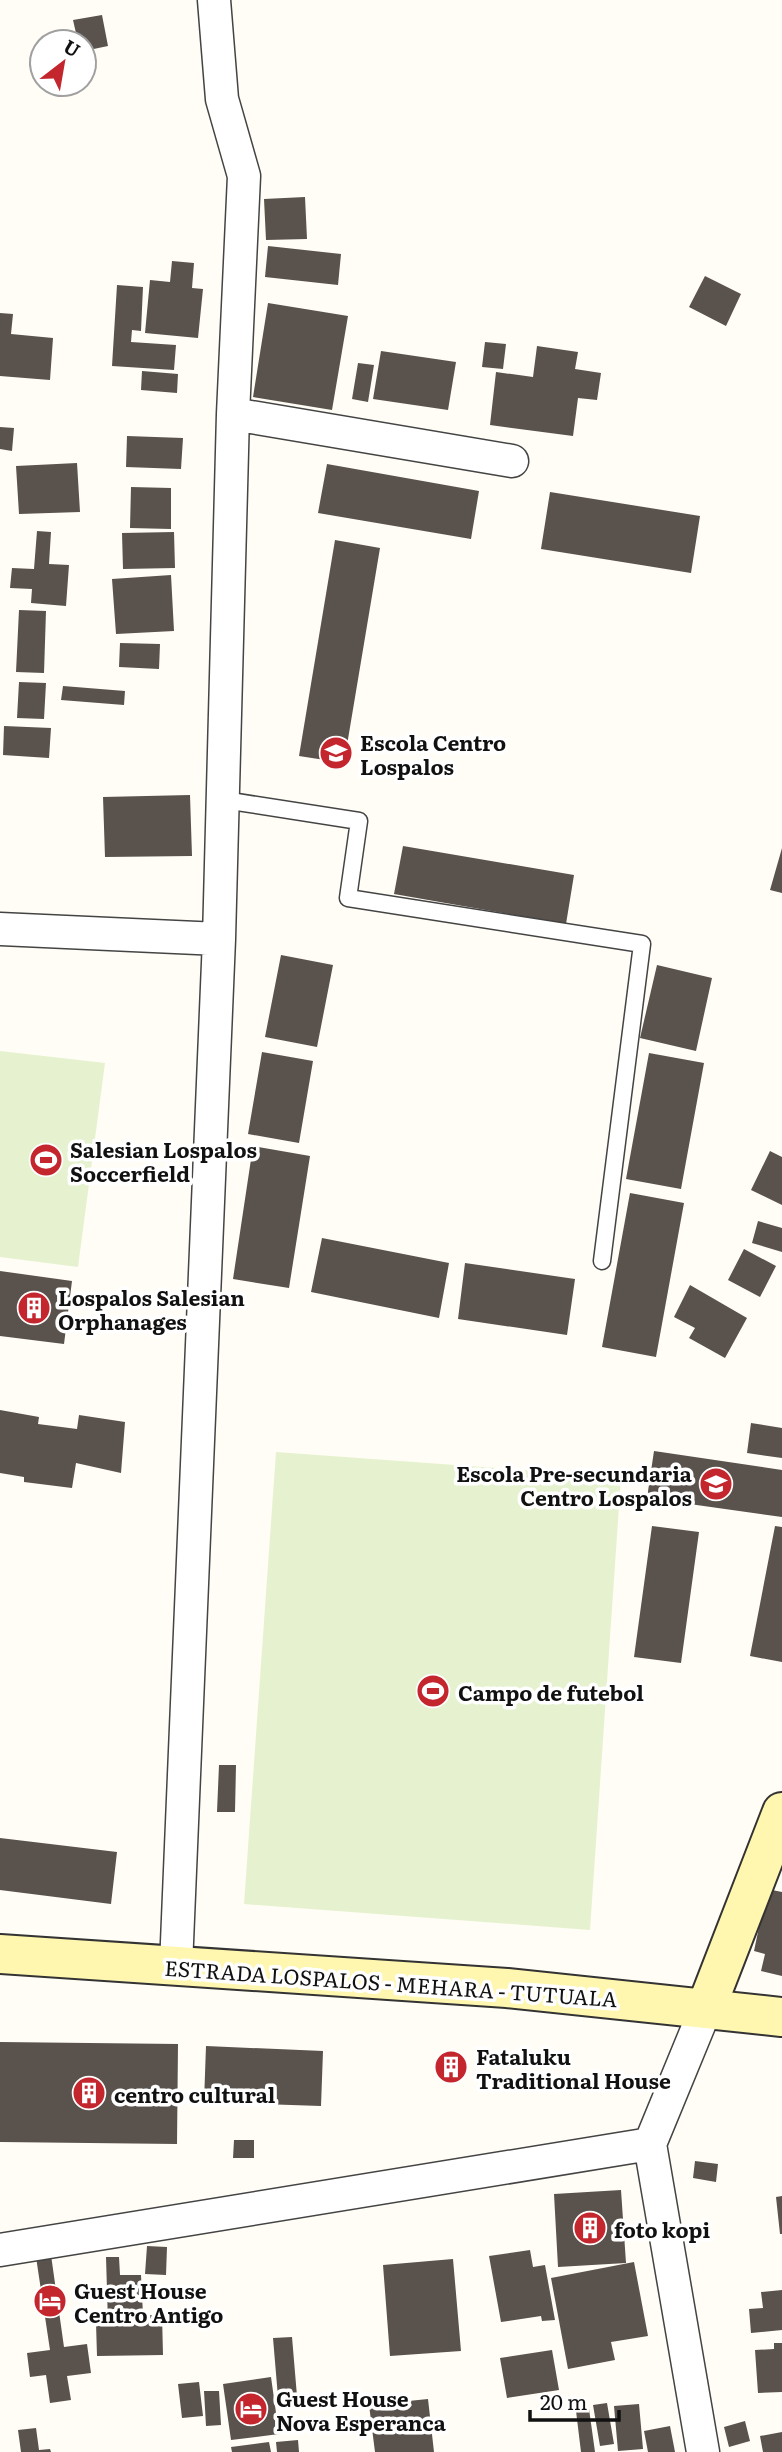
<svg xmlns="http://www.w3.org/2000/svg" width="782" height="2452" font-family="Literata,serif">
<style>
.pitch{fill:#e6f2cf}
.building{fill:#5a524d}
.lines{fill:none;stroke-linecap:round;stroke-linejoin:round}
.lane-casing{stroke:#444;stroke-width:19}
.street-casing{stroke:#444;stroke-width:35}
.secondary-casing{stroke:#333;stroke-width:42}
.lane{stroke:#fff;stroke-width:16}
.street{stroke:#fff;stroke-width:32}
.secondary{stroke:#fff6b0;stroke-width:38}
.labels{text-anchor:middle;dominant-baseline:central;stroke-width:7;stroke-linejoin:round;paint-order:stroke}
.poi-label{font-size:21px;font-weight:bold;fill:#111;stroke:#fff;text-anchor:start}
.street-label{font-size:21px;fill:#111;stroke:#fff}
</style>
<rect width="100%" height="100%" fill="#fffdf5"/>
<path class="pitch" d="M0 1051 105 1063 78 1267 0 1257Z
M276 1452 621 1477 590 1930 244 1904Z"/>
<path class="building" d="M102 15 108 46 84 51V42H78L73 20Z
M305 197 307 239 266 240 264 199Z
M268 246 341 254 338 285 265 277Z
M172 261 194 263 192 288 203 289 198 338 145 333 150 280 170 282Z
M705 276 741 294 726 326 689 307Z
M117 285 143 287 141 331 132 330 131 342 176 345 174 370 112 366Z
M268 303 348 316 332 410 253 397Z
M0 313 13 314 11 334 53 338 50 380 0 376Z
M485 342 506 344 503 369 482 367Z
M537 346 578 352 575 369 601 373 597 400 578 398 573 436 490 425 496 372 533 377Z
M381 351 456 362 448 410 373 399Z
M358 363 374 365 368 402 352 399Z
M142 371 178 374 177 393 141 390Z
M0 427 14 428 12 451 0 449Z
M127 436 183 438 181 469 126 467Z
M77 463 80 512 19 514 16 466Z
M327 464 479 491 471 539 318 513Z
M131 487 171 488V529L130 528Z
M550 492 700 516 691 573 541 549Z
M37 531 51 532 49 564 69 565 66 606 31 603 32 589 10 588 12 568 34 569Z
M174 532 175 568 123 569 122 533Z
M335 540 380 548 344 763 299 756Z
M171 575 174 631 116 634 112 579Z
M19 610 46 611 44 673 16 672Z
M120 643 160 644 159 669 119 667Z
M19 682 46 683 44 719 17 718Z
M63 686 125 691 124 705 61 700Z
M4 726 51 728 49 758 3 755Z
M190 795 192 856 105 857 103 797Z
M403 846 574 875 566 924 394 894Z
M782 848V893L770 890Z
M281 955 333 965 317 1047 265 1037Z
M657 965 712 978 696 1051 640 1038Z
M262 1052 313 1061 299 1143 248 1134Z
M649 1053 704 1063 681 1189 626 1179Z
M253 1146 310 1156 289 1288 233 1279Z
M770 1151 782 1157V1205L751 1190Z
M630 1193 684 1203 656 1357 602 1347Z
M758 1221 782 1228V1252L752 1243Z
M322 1238 449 1263 439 1318 311 1292Z
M744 1249 776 1266 760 1297 728 1280Z
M465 1263 575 1279 567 1335 458 1319Z
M0 1271 72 1281 64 1344 0 1336Z
M690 1285 747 1318 725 1358 689 1338 695 1328 674 1317Z
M0 1410 39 1417 38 1424 77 1429 79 1415 125 1422 121 1473 76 1463 72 1488 24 1482V1477L0 1473Z
M751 1423 782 1428V1458L747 1453Z
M654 1451 782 1470V1517L647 1498Z
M652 1526 699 1532 681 1663 634 1657Z
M775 1526 782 1527V1662L750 1656Z
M219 1765H236L235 1812H217Z
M0 1838 117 1852 111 1904 0 1890Z
M767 1889 782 1892V1976L761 1971 765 1954 754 1951Z
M0 2042 178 2044 177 2144 0 2142Z
M206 2046 323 2051 321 2106 204 2102Z
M440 2056 463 2057 461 2077 439 2076Z
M234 2140H254V2158H233Z
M695 2161 718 2164 716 2182 693 2178Z
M621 2190 626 2263 558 2267 554 2194Z
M782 2196V2234H780L776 2197Z
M147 2246 167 2247 166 2275 145 2274Z
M530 2250 533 2267 545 2265 555 2320 542 2321 541 2316 501 2322 489 2256Z
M51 2255 64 2347 87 2344 91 2373 67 2376 71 2400 50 2403 46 2375 30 2377 27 2353 50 2350 36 2257Z
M106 2257H119L120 2275H141L143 2315H162L163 2355 97 2356 96 2323H108Z
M453 2259 461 2351 390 2356 383 2265Z
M634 2262 648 2336 611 2342 615 2360 568 2369 551 2278Z
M782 2290V2330L751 2333 749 2309 763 2308 761 2292Z
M292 2337 298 2408 279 2409 273 2338Z
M774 2343H782V2392L758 2393 755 2350 774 2349Z
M552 2350 559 2390 507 2398 500 2358Z
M271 2377 279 2434 231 2440 223 2384Z
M199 2382 203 2416 182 2418 178 2384Z
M204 2391H219L221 2425 206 2426Z
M428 2399 434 2452H375L369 2405Z
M607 2403 614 2444 600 2446 593 2405Z
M639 2404 643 2449 618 2451 614 2406Z
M589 2409 595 2452H581L576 2411Z
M745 2421 750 2441 729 2447 724 2427Z
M670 2426 675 2452H648L644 2431Z
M36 2428 39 2450 50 2449 51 2452H21L18 2430Z
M782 2432V2452H763L760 2436Z
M298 2440 299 2452H277L276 2442Z
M269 2442 271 2452H232L231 2447Z"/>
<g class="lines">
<defs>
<path id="lane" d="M224 800 359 821 348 898 642 944 602 1261"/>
<path id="street" d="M233 414 512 461
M0 929 219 939
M176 1966 219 939 233 414 244 176 222 99 214 0
M0 2250 650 2144
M703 2452 650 2144 706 2008"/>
<path id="secondary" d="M0 1954 507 1988 782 2017
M706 2008 782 1812"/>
</defs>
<use href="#lane" class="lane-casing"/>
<use href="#street" class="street-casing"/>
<use href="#secondary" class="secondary-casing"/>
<use href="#lane" class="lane"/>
<use href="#street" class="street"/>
<use href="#secondary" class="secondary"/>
</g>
<defs>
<symbol id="school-disc" viewBox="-11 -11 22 22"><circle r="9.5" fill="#c4262e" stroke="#fff"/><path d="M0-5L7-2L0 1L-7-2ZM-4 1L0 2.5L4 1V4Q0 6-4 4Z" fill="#fff"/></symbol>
<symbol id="stadium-disc" viewBox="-11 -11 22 22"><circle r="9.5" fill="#c4262e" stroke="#fff"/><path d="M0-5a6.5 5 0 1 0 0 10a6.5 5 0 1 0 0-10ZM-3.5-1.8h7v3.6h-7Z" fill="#fff"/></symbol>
<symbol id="building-disc" viewBox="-11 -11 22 22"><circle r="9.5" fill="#c4262e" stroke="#fff"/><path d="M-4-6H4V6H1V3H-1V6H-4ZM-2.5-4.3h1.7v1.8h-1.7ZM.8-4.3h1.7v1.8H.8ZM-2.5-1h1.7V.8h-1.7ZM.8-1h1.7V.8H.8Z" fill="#fff"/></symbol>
<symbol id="hotel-disc" viewBox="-11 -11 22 22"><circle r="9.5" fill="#c4262e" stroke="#fff"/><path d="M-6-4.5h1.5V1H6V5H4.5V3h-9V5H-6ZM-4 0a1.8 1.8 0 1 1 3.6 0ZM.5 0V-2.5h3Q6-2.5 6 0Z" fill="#fff"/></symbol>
</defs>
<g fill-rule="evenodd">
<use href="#school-disc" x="317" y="734" width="38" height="38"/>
<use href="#stadium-disc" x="27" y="1141" width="38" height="38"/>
<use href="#building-disc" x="15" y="1289" width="38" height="38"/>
<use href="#school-disc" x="697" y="1465" width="38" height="38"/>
<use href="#stadium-disc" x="414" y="1672" width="38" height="38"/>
<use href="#building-disc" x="432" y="2048" width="38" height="38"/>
<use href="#building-disc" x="70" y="2074" width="38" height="38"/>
<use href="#building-disc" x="571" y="2209" width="38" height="38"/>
<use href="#hotel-disc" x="31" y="2282" width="38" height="38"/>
<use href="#hotel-disc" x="232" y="2390" width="38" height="38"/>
</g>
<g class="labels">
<g class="poi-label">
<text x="360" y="741">Escola Centro<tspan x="360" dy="24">Lospalos</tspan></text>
<text x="70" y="1148">Salesian Lospalos<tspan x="70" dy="24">Soccerfield</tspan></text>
<text x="58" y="1296">Lospalos Salesian<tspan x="58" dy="24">Orphanages</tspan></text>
<text x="692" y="1472" text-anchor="end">Escola Pre-secundaria<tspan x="692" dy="24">Centro Lospalos</tspan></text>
<text x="458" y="1691">Campo de futebol</text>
<text x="476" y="2055">Fataluku<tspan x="476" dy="24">Traditional House</tspan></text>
<text x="114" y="2093">centro cultural</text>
<text x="614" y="2228">foto kopi</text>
<text x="74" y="2289">Guest House<tspan x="74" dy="24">Centro Antigo</tspan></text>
<text x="276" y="2397">Guest House<tspan x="276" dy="24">Nova Esperanca</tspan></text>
</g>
<g class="street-label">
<text transform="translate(391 1982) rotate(4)">ESTRADA LOSPALOS - MEHARA - TUTUALA</text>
</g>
</g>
<g transform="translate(63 63) rotate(31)"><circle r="33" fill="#ffffff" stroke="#a0a0a0" stroke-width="2"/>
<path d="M0-5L12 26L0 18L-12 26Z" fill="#c4262e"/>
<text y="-10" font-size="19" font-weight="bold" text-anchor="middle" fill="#111111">U</text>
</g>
<path d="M530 2410v10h89v-10" fill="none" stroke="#111111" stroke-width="3.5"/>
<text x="540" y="2410" font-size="21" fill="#111111" stroke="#ffffff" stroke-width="5" paint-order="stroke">20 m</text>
</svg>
